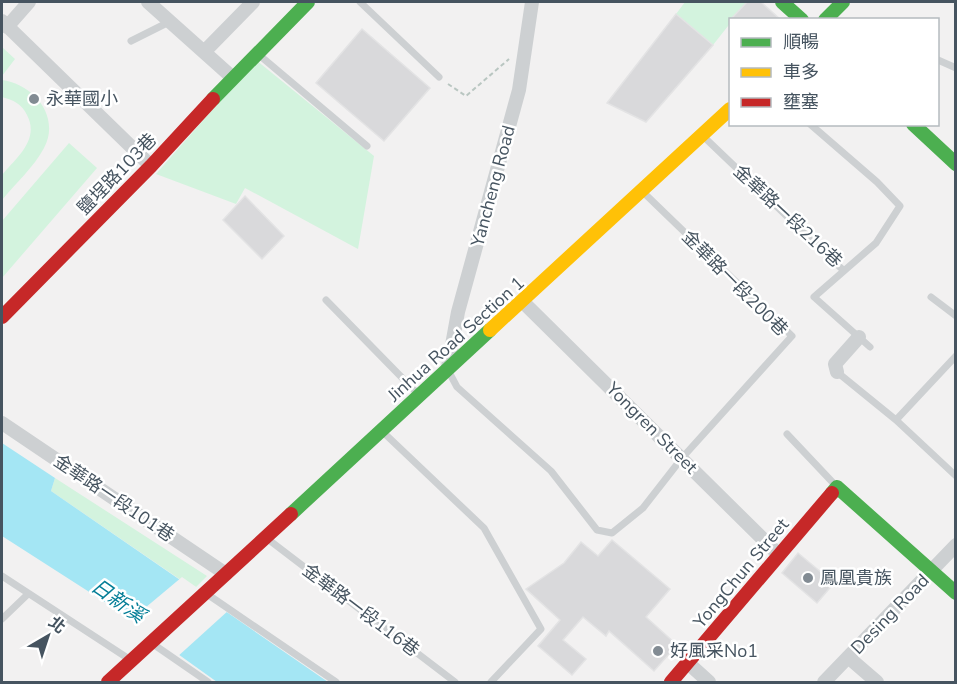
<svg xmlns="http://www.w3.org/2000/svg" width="957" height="684" font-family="'Nunito Sans','Noto Sans TC',sans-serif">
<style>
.green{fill:#d3f3de}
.water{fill:#a4e6f4}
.pier{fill:#f2f1f1}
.building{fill:#d9d9db;stroke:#e3e3e4;stroke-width:1.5}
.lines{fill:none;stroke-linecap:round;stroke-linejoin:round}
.path{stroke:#b9c6c1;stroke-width:2;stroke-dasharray:4.5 3;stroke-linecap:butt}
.lane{stroke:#cdd0d2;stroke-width:7}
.street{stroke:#cdd0d2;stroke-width:14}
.fast{stroke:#4caf50;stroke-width:14}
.slow{stroke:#ffc107;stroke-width:14}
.jam{stroke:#c62828;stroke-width:14}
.poi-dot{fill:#828b93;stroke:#fff;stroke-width:2}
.labels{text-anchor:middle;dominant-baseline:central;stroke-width:5;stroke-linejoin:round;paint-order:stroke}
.poi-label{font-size:18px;fill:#465460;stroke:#fff;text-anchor:start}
.street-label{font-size:18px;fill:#465460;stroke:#fff}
.water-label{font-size:20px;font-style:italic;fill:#037e97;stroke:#fff}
</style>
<rect width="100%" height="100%" fill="#f2f1f1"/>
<path class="green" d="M685 2H747L713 45 676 14Z
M2 47 15 59 2 76Z
M256 60 374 156 358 249 245 188 236 204 156 174Z
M2 80C33 84 61 116 44 148 34 167 15 184 2 200V175C16 158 40 140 27 115 22 104 13 100 2 97Z
M69 143 97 168 2 278V221Z
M55 478 207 576 194 589 51 491Z"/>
<path class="water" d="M2 443 55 478 51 491 328 682H217L108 604 2 536Z"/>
<path class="pier" d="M182 577 229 610 176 658 127 623Z"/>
<path class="building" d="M747 2H761L781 20H730Z
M676 14 713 45 646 122 607 103Z
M362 29 430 88 384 141 316 83Z
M245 196 284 236 262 259 223 220Z
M612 540 670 589 646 617 677 645 654 671 609 631 606 636 583 617 563 640 586 659 572 675 538 646 560 620 526 589 564 563 581 542 598 556Z
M798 553 834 583 817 603 782 573Z"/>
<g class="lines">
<path class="path" d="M448 84 466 96 509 59"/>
<path class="lane" d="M360 2 439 77
M131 41 169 22
M258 54 367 146
M938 60 956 68
M810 124 877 182 900 206 876 243 814 297 870 347
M704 137 843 270
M931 297 956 316
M326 300 416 392
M449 372 457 387 551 471 597 530 612 533 643 508 682 458 792 336 643 192
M837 372 896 420 956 476
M896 420 956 356
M384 433 484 528 541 629 491 682
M787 434 837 487
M269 540 455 682
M2 576 129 659
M207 594 336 682
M2 619 28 594
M153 644 208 682"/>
<path class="street" d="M148 2 233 78
M2 21 151 166
M7 27 29 2
M205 51 253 2
M523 302 779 555
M448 367 458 312 519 90 532 2
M837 372 835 364 859 337
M2 423 226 574
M848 657 877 682
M688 663 709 682
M824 682 956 545"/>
<path class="fast" d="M782 2 802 20
M825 20 843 2
M213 99 308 2
M913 124 956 164
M832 493 837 487 956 593
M291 514 490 330"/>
<path class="slow" d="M490 330 730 109"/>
<path class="jam" d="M2 317 151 166 213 99
M108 682 291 514
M671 682 832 493"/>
</g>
<g class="poi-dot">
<circle cx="34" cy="99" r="6"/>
<circle cx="808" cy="578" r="6"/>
<circle cx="658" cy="651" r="6"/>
</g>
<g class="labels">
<g class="poi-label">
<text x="46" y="99">永華國小</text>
<text x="820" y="578">鳳凰貴族</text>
<text x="670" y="651">好風采No1</text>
</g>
<g class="street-label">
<text transform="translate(117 174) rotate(-46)">鹽埕路103巷</text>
<text transform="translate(493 186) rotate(-75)">Yancheng Road</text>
<text transform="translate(788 216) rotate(43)">金華路一段216巷</text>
<text transform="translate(735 283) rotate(45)">金華路一段200巷</text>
<text transform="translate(456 339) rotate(-42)">Jinhua Road Section 1</text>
<text transform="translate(652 428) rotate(45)">Yongren Street</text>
<text transform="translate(114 498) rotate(34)">金華路一段101巷</text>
<text transform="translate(741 573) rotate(-50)">YongChun Street</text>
<text transform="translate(361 610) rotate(37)">金華路一段116巷</text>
<text transform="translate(890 614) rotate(-46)">Desing Road</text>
</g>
<g class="water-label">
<text transform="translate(118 601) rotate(35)">日新溪</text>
</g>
</g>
<rect width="957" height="684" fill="none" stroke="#465460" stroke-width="6"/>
<rect x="729" y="18" width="210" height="108" fill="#ffffff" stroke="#b5bbbf" stroke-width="1.5"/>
<rect x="741" y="38" width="30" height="9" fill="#4caf50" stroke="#b5bbbf" stroke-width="1.5"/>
<text x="783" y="48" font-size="18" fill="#465460">順暢</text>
<rect x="741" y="68" width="30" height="9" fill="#ffc107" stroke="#b5bbbf" stroke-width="1.5"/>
<text x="783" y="78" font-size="18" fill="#465460">車多</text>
<rect x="741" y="98" width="30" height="9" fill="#c62828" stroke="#b5bbbf" stroke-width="1.5"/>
<text x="783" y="108" font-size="18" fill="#465460">壅塞</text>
<g transform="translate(48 636) rotate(39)" stroke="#ffffff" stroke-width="4.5" paint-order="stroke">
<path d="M0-4.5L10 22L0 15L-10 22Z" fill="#465460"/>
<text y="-9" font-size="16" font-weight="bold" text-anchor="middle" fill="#465460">北</text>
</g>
</svg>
